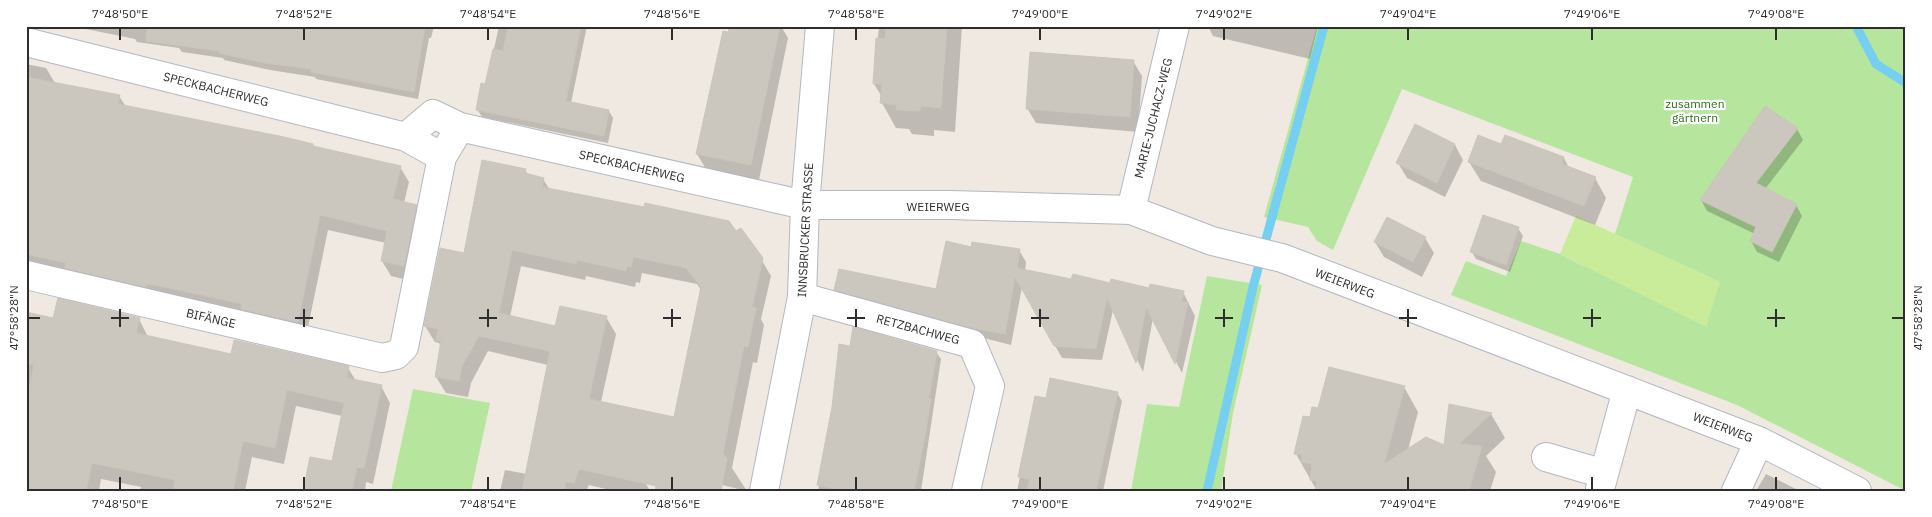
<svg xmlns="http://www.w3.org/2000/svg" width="1932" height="517" font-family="'IBM Plex Sans',sans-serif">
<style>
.green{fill:#b6e59e}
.pitch{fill:#c9ec9a}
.shadow{fill:#0003;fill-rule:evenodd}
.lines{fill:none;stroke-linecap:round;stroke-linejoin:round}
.stream{stroke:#75cff0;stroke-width:9}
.building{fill:#cbc7bf;stroke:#cbc5ba;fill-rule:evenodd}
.minor-casing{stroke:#b4b7c1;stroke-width:30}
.minor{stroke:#fff;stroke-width:28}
.ticks{fill:none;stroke:#2e2e2e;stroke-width:2}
.labels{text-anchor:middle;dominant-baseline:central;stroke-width:4.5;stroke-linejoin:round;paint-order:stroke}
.street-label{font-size:12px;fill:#2e2e2e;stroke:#fff}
.park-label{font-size:12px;fill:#2c6e1b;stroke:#fff}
.neatline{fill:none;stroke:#2e2e2e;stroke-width:2}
.ticks-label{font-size:12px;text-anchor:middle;fill:#2e2e2e}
</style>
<rect width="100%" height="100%" fill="#efe9e1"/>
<path class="green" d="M1317 26H1906V491L1737 405 1451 295 1466 261 1506 276 1521 241 1560 254 1583 266 1720 282 1615 234 1633 177 1402 89 1333 250 1317 241 1308 227 1264 217Z
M1207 276 1262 285 1233 413 1221 491H1131L1147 404 1179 407Z
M413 389 490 403 471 491H391Z"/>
<path class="pitch" d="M1576 216 1720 282 1706 327 1560 254Z"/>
<path class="shadow" d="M71 26H434L431 38H429L418 99 316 79 315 77 270 70 224 60 223 58 182 52 179 48 137 42 135 39Z
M499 26H587L571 103 609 111 613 118 608 143 482 117 477 109 486 85Z
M731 26H781L788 38 759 180 706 169 697 154Z
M879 26H962L955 132 934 130V136L912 134 909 129 896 128 882 103V97L874 84Z
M1208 26H1318L1310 59 1213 36Z
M1133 61 1142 76 1138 132 1036 123 1027 108Z
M26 64 46 68 55 83 119 96 126 107 313 145 314 148 400 167 409 182 404 203 416 206 424 221 412 281 391 276 382 261 386 243 328 230 306 337 26 266Z
M1797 129 1803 140 1765 189 1796 205 1802 216 1779 262 1757 252 1751 241 1755 234 1707 211 1701 200Z
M1455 145 1463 160 1445 197 1407 178 1398 163Z
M1502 146 1564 158 1569 168 1595 178 1606 198 1595 225 1481 181 1469 162Z
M525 170 528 175 543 179 550 190 761 259 771 276 761 319 764 325 757 363 753 362 732 468 747 491 609 458 641 475 650 491H614L589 485 586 491H500L505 470 527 474 548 365 488 351 471 383 468 397 446 393 436 377 441 347 439 343 435 342 425 326 465 255ZM521 266 585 280 586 276 635 287 636 282 640 283 642 273 697 284 701 290 675 418 601 402 616 334 606 317 556 328 510 317Z
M1518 228 1523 236 1510 272 1476 259 1472 252Z
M1425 238 1434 253 1422 277 1384 257 1375 242Z
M972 248 1019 250 1026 262 1025 271 1072 280 1183 292 1195 316 1182 373 1153 318 1143 372 1113 310 1102 360 1062 358 1022 287 1011 345 843 302 836 290H937Z
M26 313 54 319H139L148 337 232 355 348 368 356 381 381 386 390 403 373 484 366 482 365 491H304L333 463 342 416 296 406 284 464 252 457 245 491H140L141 487 101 479 99 491H26Z
M936 352 941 359 921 491H818L833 407Z
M1404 387 1418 412 1408 450 1445 447 1451 405 1491 414 1505 438 1486 456 1496 472 1490 491H1317L1296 454 1311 419 1319 410Z
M1117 393 1122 401 1103 491H1017L1036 397 1047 400Z
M1766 474 1800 491H1756Z"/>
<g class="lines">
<path class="stream" d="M1856 26 1876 64 1906 83
M1207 491 1253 287 1324 26"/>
</g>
<path class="building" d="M147 26H425L414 92 311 72V69L265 63 219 53V51L146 41Z
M508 26H581L566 101 609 110 604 136 476 110 481 83 485 84 493 49 503 51Z
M730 26H780L751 165 696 154 723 31 728 32Z
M886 26H947L941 108 921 106 920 111 896 110 897 105 880 103 882 84H873L876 38 885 39Z
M1030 52 1134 60 1130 117 1026 109Z
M26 77 120 95 118 104 284 137 313 144V146L401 166 393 199 417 205 404 266 381 261 387 231 320 215 298 322 241 309 242 304 160 286 147 284 146 287 65 268 66 263 26 254Z
M1765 106 1798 128 1756 183 1797 204 1772 252 1750 241 1756 227 1700 200Z
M1415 124 1455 144 1437 183 1396 163Z
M1478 135 1501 144 1505 135 1564 157 1562 164 1596 177 1584 206 1468 162Z
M482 160 526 169 525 173 544 178 542 187 644 207 645 203 729 221 736 231 741 228 763 258 752 307 756 308 748 347 744 346 723 453 727 459 721 491H655L656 486 579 469 574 483 566 482 564 491H522L550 351 479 336 462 366 459 381 435 377 441 341 436 340 438 329 424 326 440 248 464 253ZM512 250 576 264 577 260 626 271 627 266 631 267 633 257 686 268 701 287 674 417 589 399 607 316 560 306 555 326 499 313Z
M1483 215 1519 227 1506 265 1470 252Z
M1387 217 1426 237 1413 262 1374 242Z
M946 241 971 247 972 242 1020 249 1017 268 1071 279 1073 274 1110 283 1111 279 1149 288 1150 284 1184 291 1182 302H1188L1175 364 1146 307 1136 363 1107 298 1096 349 1054 346 1015 277 1005 334 971 328 834 290 839 269 936 289Z
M58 298 140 318 136 333 231 354 234 340 349 366 347 378 382 385 364 468 357 467 352 491H303L310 457 332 461 344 403 287 390 275 448 243 441 233 491H173L175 480 92 463 86 491H26V402L34 365 26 363V312L53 318Z
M853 327 937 351 929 399H931L925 436 914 491H844L817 485 832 407 839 344 850 346Z
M1329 367 1405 386 1384 464 1426 437 1444 445 1449 404 1492 413 1459 444 1482 446 1469 491H1315L1317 481 1310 480 1312 464 1301 462 1302 455 1294 454 1303 416 1310 417 1312 407 1318 408Z
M1050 378 1118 392 1096 491H1027L1030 479 1018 477 1035 396 1046 398Z"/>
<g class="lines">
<defs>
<path id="minor" d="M26 42 406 137
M433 114 460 127 442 157 406 137Z
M460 127 805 205H950L1131 210 1212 241 1282 258 1759 441 1857 491
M1131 210 1175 26
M26 275 382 358 396 355 404 347 442 157
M802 297 972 344 990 386 966 491
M1546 457 1604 474
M1600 489 1627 390
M764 491 802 297 805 205 820 26
M1736 491 1759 441"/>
</defs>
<use href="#minor" class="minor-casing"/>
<use href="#minor" class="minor"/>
</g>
<path class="ticks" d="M120 28V40M304 28V40M488 28V40M672 28V40M856 28V40M1040 28V40M1224 28V40M1408 28V40M1592 28V40M1776 28V40M120 309V327M304 309V327M488 309V327M672 309V327M856 309V327M1040 309V327M1224 309V327M1408 309V327M1592 309V327M1776 309V327M28 318H40M111 318H129M295 318H313M479 318H497M663 318H681M847 318H865M1031 318H1049M1215 318H1233M1399 318H1417M1583 318H1601M1767 318H1785M1892 318H1904M120 477V490M304 477V490M488 477V490M672 477V490M856 477V490M1040 477V490M1224 477V490M1408 477V490M1592 477V490M1776 477V490"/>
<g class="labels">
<g class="street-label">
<text transform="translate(216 89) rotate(14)">SPECKBACHERWEG</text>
<text transform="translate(1153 118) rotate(-76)">MARIE-JUCHACZ-WEG</text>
<text transform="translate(632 166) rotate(13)">SPECKBACHERWEG</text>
<text x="938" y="206">WEIERWEG</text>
<text transform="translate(805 230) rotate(-87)">INNSBRUCKER STRASSE</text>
<text transform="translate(1345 283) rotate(21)">WEIERWEG</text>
<text transform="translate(211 318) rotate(13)">BIFÄNGE</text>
<text transform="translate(918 329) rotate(15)">RETZBACHWEG</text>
<text transform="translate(1723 427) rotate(21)">WEIERWEG</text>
</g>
<g class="park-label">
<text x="1695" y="103">zusammen<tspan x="1695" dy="14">gärtnern</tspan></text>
</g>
</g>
<rect width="1932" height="517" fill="none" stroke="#ffffff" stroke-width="55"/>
<rect x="28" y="28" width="1876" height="462" class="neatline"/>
<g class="ticks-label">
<text x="120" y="18">7°48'50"E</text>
<text x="304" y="18">7°48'52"E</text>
<text x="488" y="18">7°48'54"E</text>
<text x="672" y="18">7°48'56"E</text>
<text x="856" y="18">7°48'58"E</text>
<text x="1040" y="18">7°49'00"E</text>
<text x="1224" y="18">7°49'02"E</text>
<text x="1408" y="18">7°49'04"E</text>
<text x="1592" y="18">7°49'06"E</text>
<text x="1776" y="18">7°49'08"E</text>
<text transform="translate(14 318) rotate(-90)" y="4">47°58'28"N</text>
<text transform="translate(1918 318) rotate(-90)" y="4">47°58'28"N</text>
<text x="120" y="508">7°48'50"E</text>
<text x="304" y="508">7°48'52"E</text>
<text x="488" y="508">7°48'54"E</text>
<text x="672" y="508">7°48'56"E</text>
<text x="856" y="508">7°48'58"E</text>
<text x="1040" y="508">7°49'00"E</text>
<text x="1224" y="508">7°49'02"E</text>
<text x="1408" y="508">7°49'04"E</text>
<text x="1592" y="508">7°49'06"E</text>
<text x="1776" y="508">7°49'08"E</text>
</g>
</svg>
